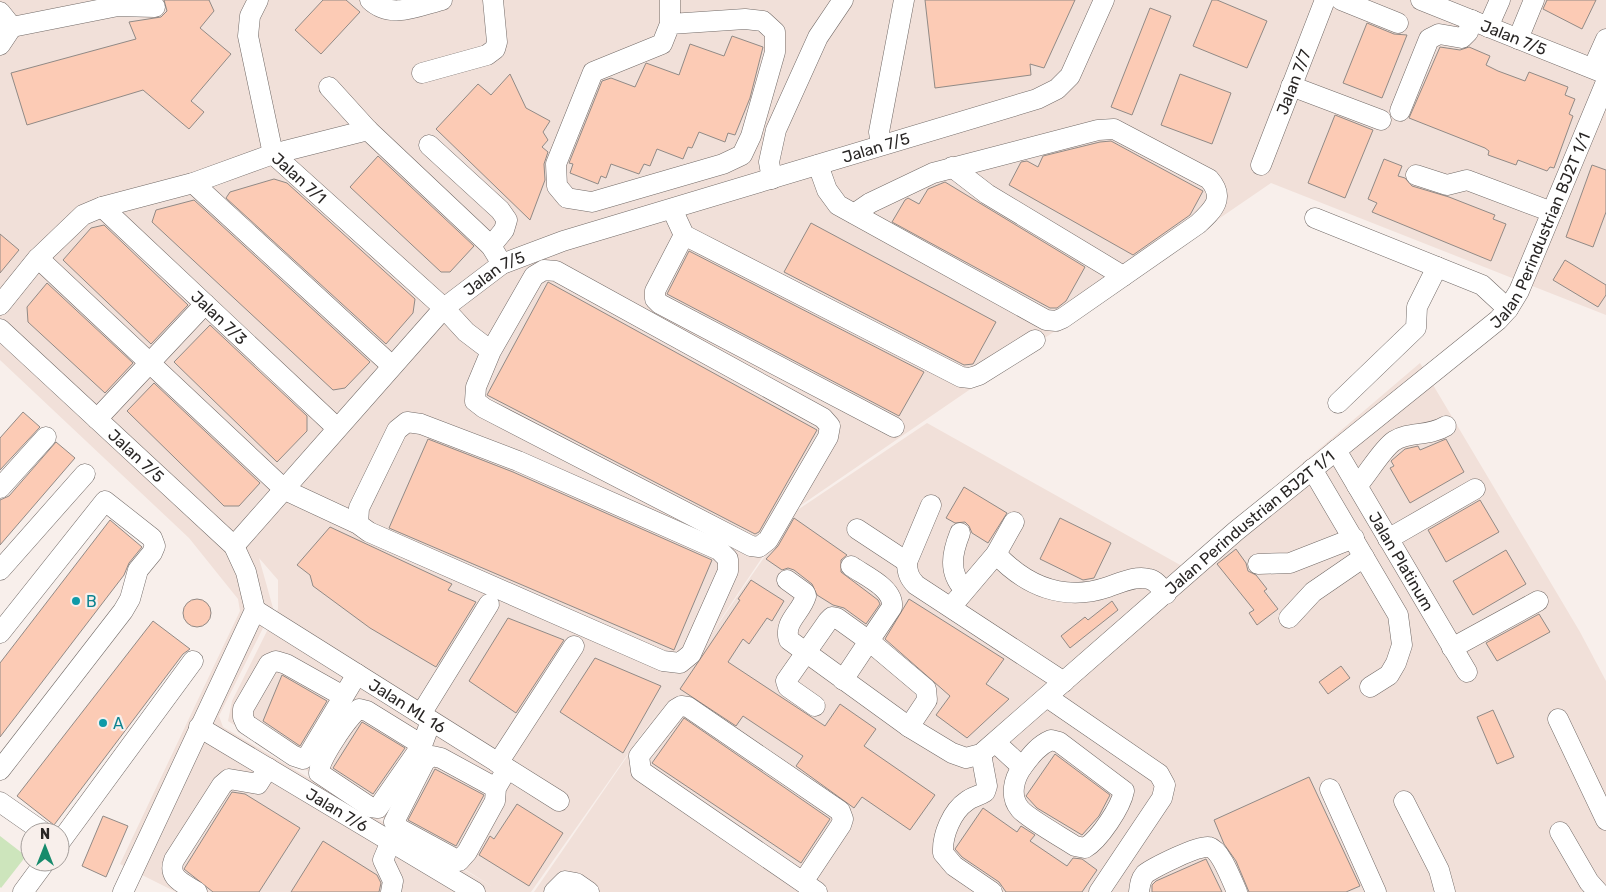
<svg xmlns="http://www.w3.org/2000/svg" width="1606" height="892" font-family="Rubik,sans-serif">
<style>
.built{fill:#f1e0d9;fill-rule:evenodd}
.green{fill:#cde5bc}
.building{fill:#fccbb5;stroke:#918a86}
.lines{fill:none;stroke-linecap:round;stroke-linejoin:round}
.minor-casing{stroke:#726a67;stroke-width:21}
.minor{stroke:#fff;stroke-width:20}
.culture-dot{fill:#0f9aa8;stroke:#f8efeb;stroke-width:2}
.labels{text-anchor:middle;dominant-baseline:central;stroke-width:4.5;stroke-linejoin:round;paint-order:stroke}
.street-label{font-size:16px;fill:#292625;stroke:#f8efeb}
.culture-label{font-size:16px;fill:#0d838f;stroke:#f8efeb;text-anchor:start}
</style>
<rect width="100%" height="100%" fill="#f8efeb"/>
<path class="built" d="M0 0H1606V315L1271 183 794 510 684 674 796 511 927 423 1182 566 1420 363 1580 632 1606 681V892H534L668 697 531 892H176L120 864 240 611 238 599 189 538 0 360ZM259 558 278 580V609L232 701 228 721 493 887 223 727 219 716 273 608Z"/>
<path class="green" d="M0 836 26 856 1 888 0 887Z"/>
<path class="building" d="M164 0H209L214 11 200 28 231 54 191 101 204 112 189 129 143 90 27 125 11 73 136 39 129 22 161 17 167 11Z
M323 0H346L360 12 321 54 295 30Z
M925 0H1075L1044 68 1030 64 1031 75 935 88Z
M1212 0H1217L1267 21 1247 68 1193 46Z
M1547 0H1596L1582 29 1543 9Z
M1150 8 1171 16 1132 115 1111 107Z
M1367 23 1394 34 1407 35 1382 98 1343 83Z
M732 36 763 47 750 98 735 135 728 133 725 142 699 132 692 148 688 147 683 159 657 149 650 166 644 164 639 174 611 164 606 178 601 176 598 184 570 173 573 164 569 163 602 81 611 78 635 87 646 63 679 75 690 44 724 56Z
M1440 47 1460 50 1469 47 1490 56 1486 65 1498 71 1525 81 1529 72 1568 87 1565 95 1575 99 1569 114 1573 116 1554 168 1550 167 1547 171 1518 160 1516 165 1488 155 1489 151 1485 148 1409 118Z
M510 74 526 108 550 121 543 132 548 140 542 147 548 152 544 164 545 180 530 220 436 129 478 84 491 95Z
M1180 74 1231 93 1212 144 1161 125Z
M1335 115 1373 130 1345 198 1308 183Z
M1111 141 1203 191 1190 215 1133 255 1009 185 1021 162 1027 161 1038 167 1043 156 1100 142Z
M378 156 474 246 450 272H441L350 187Z
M1384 159 1402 166 1398 176 1405 178 1412 186 1449 197 1495 215 1493 219 1506 224 1491 261 1372 212 1377 203 1368 199Z
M1592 165 1606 170V212L1593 247 1566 237Z
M274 179 287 183 415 299 413 313 386 344 226 198 230 192Z
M945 182 1085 267 1066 301 1057 308H1050L892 222 905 200 908 198 919 204 928 189Z
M194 200 370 362 345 388 333 390 152 222 156 210Z
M811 223 996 322 973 364 964 365 784 272Z
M104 225 188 305 151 344 63 260 91 228Z
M0 234 19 250 0 273Z
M689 251 924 372 899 416 667 294Z
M1565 260 1606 285V295L1598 307 1553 280Z
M548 282 817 430 759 532 755 534 487 395Z
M47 283 133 363 105 393 28 322 27 307Z
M210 325 307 416V431L277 462 174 362Z
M154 383 260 483 239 506H224L127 411Z
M23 412 40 427 0 470V438Z
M428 439 513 472 712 560 674 650 389 528Z
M1446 439 1464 472 1410 503 1390 468 1394 466 1391 461 1405 449 1418 446 1420 450Z
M56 442 75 458 0 545V500L9 496Z
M964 487 1007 513 988 543 972 533 969 526 965 522 955 523 946 518Z
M1480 500 1499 532 1446 562 1428 530Z
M794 518 847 555 841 560V572L878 600 880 604 866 624 844 608 833 605 817 595 812 584 794 570 788 568 782 570 766 559 778 546Z
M1060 518 1111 543 1094 578 1083 580 1040 559Z
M110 520 142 547 129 563 124 575 0 737V663Z
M330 527 452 584 448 590 476 602 436 667 370 628 313 586 310 575 297 565Z
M1236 549 1246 563 1248 571 1256 575 1267 589 1264 591 1278 609 1257 625 1249 613 1254 610 1217 564Z
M1506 550 1526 584 1473 615 1453 581Z
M751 580 784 601 772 621 767 618 749 644 743 639 728 662 825 726 840 704 876 729 864 746 935 795 910 830 862 797 854 808 796 766 803 756 743 716 736 726 680 689 740 600 738 599Z
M183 613a14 14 0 1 1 28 0a14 14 0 1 1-28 0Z
M909 599 1004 659 986 684 1009 699 967 738 936 715 950 696 885 639Z
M1112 601 1118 610 1070 648 1061 636 1085 617 1088 620Z
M1539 614 1550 632 1497 661 1486 643Z
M508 618 564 640 516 713 469 681Z
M153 621 190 649 183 654 54 825 17 796Z
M595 658 661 686 623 753 560 712Z
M1341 666 1350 678 1328 694 1319 682Z
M282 675 327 701 300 746 263 721Z
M1493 710 1514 757 1497 764 1477 717Z
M684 718 830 819 801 863 652 763Z
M362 722 405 748 373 794 333 768Z
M1055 754 1110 795 1099 816 1082 835 1037 808 1026 796Z
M435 769 484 795 456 846 408 820Z
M1309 777 1360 886 1346 892H1249L1236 861 1224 844 1214 820Z
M232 792 245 794 300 828 259 892H213L184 869Z
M517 804 563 833 529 886 479 855 490 836 494 839Z
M983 808 1017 832 1021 826 1035 835 1030 841 1067 866 1073 858 1082 859 1097 870 1082 892H1006L999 882 962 857 955 849Z
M103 816 128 826 106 877 82 866Z
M323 841 377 875 381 883 379 892H291Z
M1206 859 1222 892H1152V885L1156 881Z"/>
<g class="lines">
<defs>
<g id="minor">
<path id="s1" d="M258 0 250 16 248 36 273 154 444 308 466 332 491 351 476 387 475 401 484 408 751 546 759 547 768 540 828 437 830 426 823 418 556 271 544 270 534 276 491 351"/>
<path d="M370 0C391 20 418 6 442 0"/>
<path d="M1341 0 1398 23"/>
<path id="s2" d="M1421 0 1606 74"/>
<path d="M0 12 12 27 118 6 155 7"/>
<path d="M670 24 662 44 593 72 556 164 557 186 567 198 592 202 723 164 742 155 751 136 775 52V32L763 21 745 19 670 24V0"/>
<path d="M1488 27 1500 0"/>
<path d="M1518 39 1534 0"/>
<path d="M0 45 12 27"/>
<path d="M1593 68 1606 39"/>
<path d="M422 73 487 55 495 49 497 42 493 0"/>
<path d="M1291 86 1381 120"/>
<path d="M329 87 368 130"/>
<path d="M1400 111 1429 39 1439 34 1462 38 1468 32 1472 20"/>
<path d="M429 145 500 210 507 220 504 230 491 246"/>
<path d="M881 145 879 132 904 0"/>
<path d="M818 165 827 190 838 205 1046 320 1056 321 1063 318 1198 224C1213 210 1226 198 1209 179L1114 129 1098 130 933 173 870 203 854 214"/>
<path id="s3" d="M1261 165 1325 0"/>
<path d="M952 167 987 194 1123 276"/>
<path d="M1416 175 1447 185 1467 180 1552 212"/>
<path d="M772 179 769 162 776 130 818 37 843 0"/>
<path d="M193 183 391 365"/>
<path id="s4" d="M102 207 337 428"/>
<path d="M672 209 684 235 961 377 970 378 979 375 1035 340"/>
<path d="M1315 218 1482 285 1508 309"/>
<path d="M684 235 655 291V299L660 304 894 427"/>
<path d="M38 258 285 490 358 524 369 532 663 661 680 663 691 654 728 571V559L719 550 518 461 421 424 407 422 397 430 359 508 358 524"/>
<path d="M0 305 37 259 83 215 102 207 193 183 273 154 368 130 491 246 502 264"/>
<path id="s5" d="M0 329 234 546 246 572 255 610 123 892"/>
<path d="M1338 403 1416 328 1417 307 1437 267"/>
<path d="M97 419 205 304"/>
<path id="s6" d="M1336 450 1467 672"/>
<path d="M1312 469 1398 615 1402 645 1396 663 1389 675 1370 687"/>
<path d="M1357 486C1368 474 1382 449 1394 441 1410 431 1428 437 1446 426"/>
<path d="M0 488 46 437"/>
<path d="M931 505 907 562C907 572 909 578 916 585L1064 682"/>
<path d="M857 529 907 562"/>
<path d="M960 533C952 553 948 572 964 589"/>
<path d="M1388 539 1475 489"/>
<path id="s7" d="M234 546 444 308 502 264 563 241 1037 99 1057 89 1070 76 1104 0"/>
<path d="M996 554C1026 586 1064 602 1108 587 1120 583 1136 575 1149 579 1157 581 1161 588 1166 594"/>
<path d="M1258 564 1290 563 1354 538"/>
<path d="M0 570 85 474"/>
<path id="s8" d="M787 580 805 593 806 596C801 613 783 622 789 640L909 727 952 753 966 758 981 754 1236 531 1498 320 1508 309 1519 291 1606 82"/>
<path d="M951 607 996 554 1014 522"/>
<path id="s9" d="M255 610 559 801"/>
<path d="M1289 618 1313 592 1364 557"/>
<path d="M0 633 105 501 152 538 155 546 152 553 138 570 130 599 123 611 0 770"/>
<path d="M1452 648 1538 601"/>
<path d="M843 680 869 641 926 689 927 700 909 727"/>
<path d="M343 696 286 664 276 661 269 664 243 709V717L246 724 294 756 303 759 309 754 357 674"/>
<path d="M1047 697 1159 774 1165 785 1162 798 1099 892"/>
<path d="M815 706 788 687 786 681 828 621 832 617 837 618 869 641 892 607C894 588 865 576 851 566"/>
<path d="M421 714 489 604"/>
<path d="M1558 719 1606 820"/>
<path id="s10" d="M199 727 475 892"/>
<path d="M1051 740 1059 742 1124 791C1121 807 1099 840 1085 848L1075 846C1063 838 1027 818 1020 809 1009 796 1014 778 1023 766 1031 755 1039 745 1051 740Z"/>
<path d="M996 743 1022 767"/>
<path d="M422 745 367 711 359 709C348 717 319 759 319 773L370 807 378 808 422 745 431 721"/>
<path d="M981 754 987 786 985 792C979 796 972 797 967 801 952 811 942 835 943 853L954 866 992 892"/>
<path d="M498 763 574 646"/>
<path d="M496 788 441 758 432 756 425 761 394 822 400 829 459 861 467 852 495 801 496 788 507 769"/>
<path d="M1330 789 1376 892"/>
<path d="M1404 801 1439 870 1445 892"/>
<path d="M0 802 43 832"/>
<path d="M1560 832 1589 882 1598 892"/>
<path d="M391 841 383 860 393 881 391 892"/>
<path d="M60 842 193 661"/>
<path d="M803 882 841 825 843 819 840 811 688 707 681 706 676 709 639 756 641 771 817 892"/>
<path d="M23 892 45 862"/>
<path d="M197 892C183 883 167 878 174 860L222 785 229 779 258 784 268 768"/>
<path d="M554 892 565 881 576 883 589 892"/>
<path d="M1139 892C1140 885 1140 880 1145 874 1153 868 1200 844 1209 847 1221 850 1232 881 1237 892"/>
</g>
</defs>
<use href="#minor" class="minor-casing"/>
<use href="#minor" class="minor"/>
</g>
<g class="culture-dot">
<circle cx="76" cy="601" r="5"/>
<circle cx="103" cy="723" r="5"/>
</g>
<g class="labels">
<g class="street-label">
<text stroke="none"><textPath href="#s2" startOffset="100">Jalan 7/5</textPath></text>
<text stroke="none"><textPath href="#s3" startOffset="89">Jalan 7/7</textPath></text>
<text stroke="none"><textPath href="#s7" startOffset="782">Jalan 7/5</textPath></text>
<text stroke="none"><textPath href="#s1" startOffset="194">Jalan 7/1</textPath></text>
<text stroke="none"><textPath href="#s8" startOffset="1078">Jalan Perindustrian BJ2T 1/1</textPath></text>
<text stroke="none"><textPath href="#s7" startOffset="379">Jalan 7/5</textPath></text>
<text stroke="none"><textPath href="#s4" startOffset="161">Jalan 7/3</textPath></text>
<text stroke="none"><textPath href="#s5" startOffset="186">Jalan 7/5</textPath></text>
<text stroke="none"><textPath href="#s8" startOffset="658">Jalan Perindustrian BJ2T 1/1</textPath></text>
<text stroke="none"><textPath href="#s6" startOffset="129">Jalan Platinum</textPath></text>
<text stroke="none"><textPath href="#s9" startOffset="180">Jalan ML 16</textPath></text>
<text stroke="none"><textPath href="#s10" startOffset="161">Jalan 7/6</textPath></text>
</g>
<g class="culture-label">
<text x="86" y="601">B</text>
<text x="113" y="723">A</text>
</g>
</g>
<g transform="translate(45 847)"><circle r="24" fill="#f8efeb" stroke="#a59f9c"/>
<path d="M0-4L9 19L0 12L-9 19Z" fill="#178b6c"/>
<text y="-8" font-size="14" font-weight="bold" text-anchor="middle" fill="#292625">N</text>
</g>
</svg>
